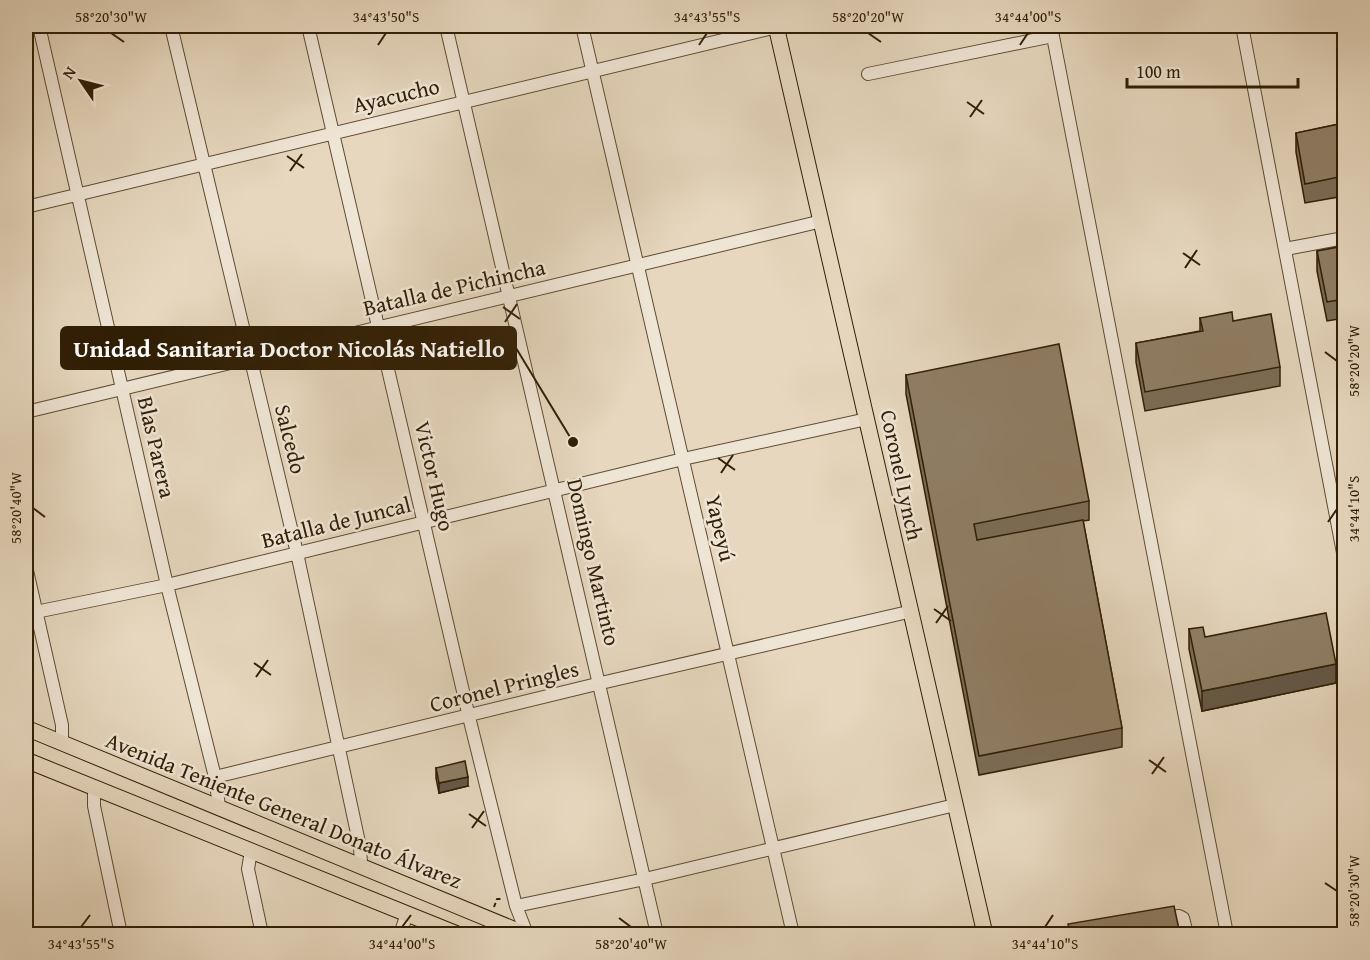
<svg xmlns="http://www.w3.org/2000/svg" width="1370" height="960" font-family="'Gentium Book Plus',serif">
<style>
.lines{fill:none;stroke-linecap:round;stroke-linejoin:round}
.minor-casing{stroke:#5e4c33;stroke-width:14}
.major-casing{stroke:#301e05;stroke-width:17}
.path{stroke:#301e05;stroke-width:2;stroke-dasharray:4.5 3;stroke-linecap:butt}
.minor{stroke:#efe5d5;stroke-width:12}
.major{stroke:#e6d7be;stroke-width:15}
.wall{fill:#7b6c57;stroke:#301e05;stroke-width:1.5}
.shaded-wall{fill:#645847;stroke:#301e05;stroke-width:1.5}
.building{fill:#8f7e65;stroke:#301e05;stroke-width:1.5}
.ticks{fill:none;stroke:#301e05;stroke-width:2}
.labels{text-anchor:middle;dominant-baseline:central;stroke-width:5;stroke-linejoin:round;paint-order:stroke}
.street-label{font-size:22px;fill:#301e05;stroke:#efe5d5}
.leader{fill:none;stroke:#301e05;stroke-width:2}
.callout-dot{fill:#301e05;stroke:#efe5d5;stroke-width:2}
.callout{fill:#301e05;stroke:#301e05;stroke-width:2}
.callout-label{font-size:24px;text-anchor:middle;font-weight:bold;fill:#fff}
.neatline{fill:none;stroke:#301e05;stroke-width:2}
.ticks-label{font-size:15px;text-anchor:middle;fill:#301e05}
</style>
<rect width="100%" height="100%" fill="#e6d7be"/>
<filter id="stains"><feTurbulence type="fractalNoise" baseFrequency=".00333" numOctaves="4"/><feColorMatrix values="0 0 0 0 .2 0 0 0 0 .09 0 0 0 0 .02 0 0 0 .5 -.17"/></filter>
<radialGradient id="worn" r=".72"><stop offset=".6" stop-color="#630" stop-opacity="0"/><stop offset="1" stop-color="#630" stop-opacity=".3"/></radialGradient>
<g class="lines">
<defs>
<path id="minor" d="M39 26 167 585 215 777 219 806
M171 26 297 553 360 847 361 864
M308 26 469 717 516 906 527 934
M446 26 657 934
M582 26 793 934
M1051 26 1227 934
M1242 26 1344 558
M868 74 1053 36
M26 207 777 27
M1285 249 1344 238
M26 412 822 221
M26 566 62 725V743
M26 614 167 585 683 459 867 419
M215 777 601 683 908 612
M94 788V806L121 934
M251 851 248 869 262 934
M516 906 645 879 955 805
M1160 919 1179 916 1183 918 1187 934
M400 934 407 914"/>
<path id="major" d="M776 26 985 934
M26 728 525 934
M26 760 457 934"/>
</defs>
<use href="#minor" class="minor-casing"/>
<use href="#major" class="major-casing"/>
<path class="path" d="M494 907 497 899H501"/>
<use href="#minor" class="minor"/>
<use href="#major" class="major"/>
</g>
<path class="wall" d="M1344 123V196L1305 203 1296 152V133Z
M1344 246V318L1327 321 1317 271V251Z
M1200 318 1233 321 1280 367V386L1145 411 1136 362V343L1200 331Z
M906 375 1089 501V520L1083 521 1122 728V747L979 775 906 394Z
M1189 629 1205 637 1336 683 1202 711 1189 649Z
M436 768 468 786 439 793 436 778Z"/>
<path class="shaded-wall" d="M1336 664V683L1202 711V691Z
M468 777V786L439 793V783Z"/>
<path class="building" d="M1344 123V176L1305 184 1296 133Z
M1344 246V299L1327 302 1317 251Z
M1232 312 1233 321 1271 314 1280 367 1145 392 1136 343 1203 331 1200 318Z
M1059 344 1089 501 974 524 977 540 1083 520 1122 728 979 756 906 375Z
M1326 613 1336 664 1202 691 1189 629 1203 627 1205 637Z
M465 761 468 777 439 783 436 768Z
M1174 906 1180 934H1070L1068 924Z"/>
<path class="ticks" d="M111 33 124 42M868 33 881 42M378 45 386 33M699 45 707 33M1020 45 1028 33M967 102 984 114M970 117 982 100M287 156 304 168M290 171 302 154M1183 253 1200 265M1185 268 1197 250M503 307 520 319M505 322 517 304M1325 352 1337 361M718 458 735 470M721 473 733 455M33 508 45 517M1328 522 1337 509M934 609 951 621M936 623 948 606M254 663 271 675M256 677 268 660M1149 760 1166 772M1152 774 1164 757M469 814 486 826M472 828 484 811M1325 883 1337 891M619 918 631 927M81 927 90 915M402 927 411 915M1045 927 1053 915"/>
<g class="labels">
<g class="street-label">
<text transform="translate(396 95) rotate(-13)">Ayacucho</text>
<text transform="translate(454 287) rotate(-13)">Batalla de Pichincha</text>
<text transform="translate(291 439) rotate(76)">Salcedo</text>
<text transform="translate(157 447) rotate(77)">Blas Parera</text>
<text transform="translate(902 475) rotate(78)">Coronel Lynch</text>
<text transform="translate(435 476) rotate(77)">Victor Hugo</text>
<text transform="translate(336 522) rotate(-14)">Batalla de Juncal</text>
<text transform="translate(721 528) rotate(77)">Yapeyú</text>
<text transform="translate(594 562) rotate(77)">Domingo Martinto</text>
<text transform="translate(504 686) rotate(-14)">Coronel Pringles</text>
<text transform="translate(284 810) rotate(22)">Avenida Teniente General Donato Álvarez</text>
</g>
</g>
<path class="leader" d="M573 442L516 348"/>
<circle class="callout-dot" cx="573" cy="442" r="6"/>
<rect class="callout" x="61" y="327" width="455" height="42" rx="6"/>
<g class="callout-label">
<text x="289" y="357">Unidad Sanitaria Doctor Nicolás Natiello</text>
</g>
<rect width="1370" height="960" fill="none" stroke="#e6d7be" stroke-width="66"/>
<g transform="translate(81 81) rotate(305)" stroke="#efe5d5" stroke-width="4.5" paint-order="stroke">
<path d="M0-4.5L10 22L0 15L-10 22Z" fill="#301e05"/>
<text y="-9" font-size="16" font-weight="bold" text-anchor="middle" fill="#301e05">N</text>
</g>
<path d="M1127 78v9h171v-9" fill="none" stroke="#301e05" stroke-width="3"/>
<text x="1136" y="78" font-size="18" fill="#301e05" stroke="#efe5d5" stroke-width="4.5" paint-order="stroke">100 m</text>
<rect x="33" y="33" width="1304" height="894" class="neatline"/>
<g class="ticks-label">
<text x="111" y="22">58°20'30"W</text>
<text x="386" y="22">34°43'50"S</text>
<text x="707" y="22">34°43'55"S</text>
<text x="868" y="22">58°20'20"W</text>
<text x="1028" y="22">34°44'00"S</text>
<text transform="translate(1354 361) rotate(-90)" y="5">58°20'20"W</text>
<text transform="translate(16 508) rotate(-90)" y="5">58°20'40"W</text>
<text transform="translate(1354 509) rotate(-90)" y="5">34°44'10"S</text>
<text transform="translate(1354 891) rotate(-90)" y="5">58°20'30"W</text>
<text x="81" y="949">34°43'55"S</text>
<text x="402" y="949">34°44'00"S</text>
<text x="631" y="949">58°20'40"W</text>
<text x="1045" y="949">34°44'10"S</text>
</g>
<rect width="100%" height="100%" filter="url(#stains)"/>
<rect width="100%" height="100%" fill="url(#worn)"/>
</svg>
